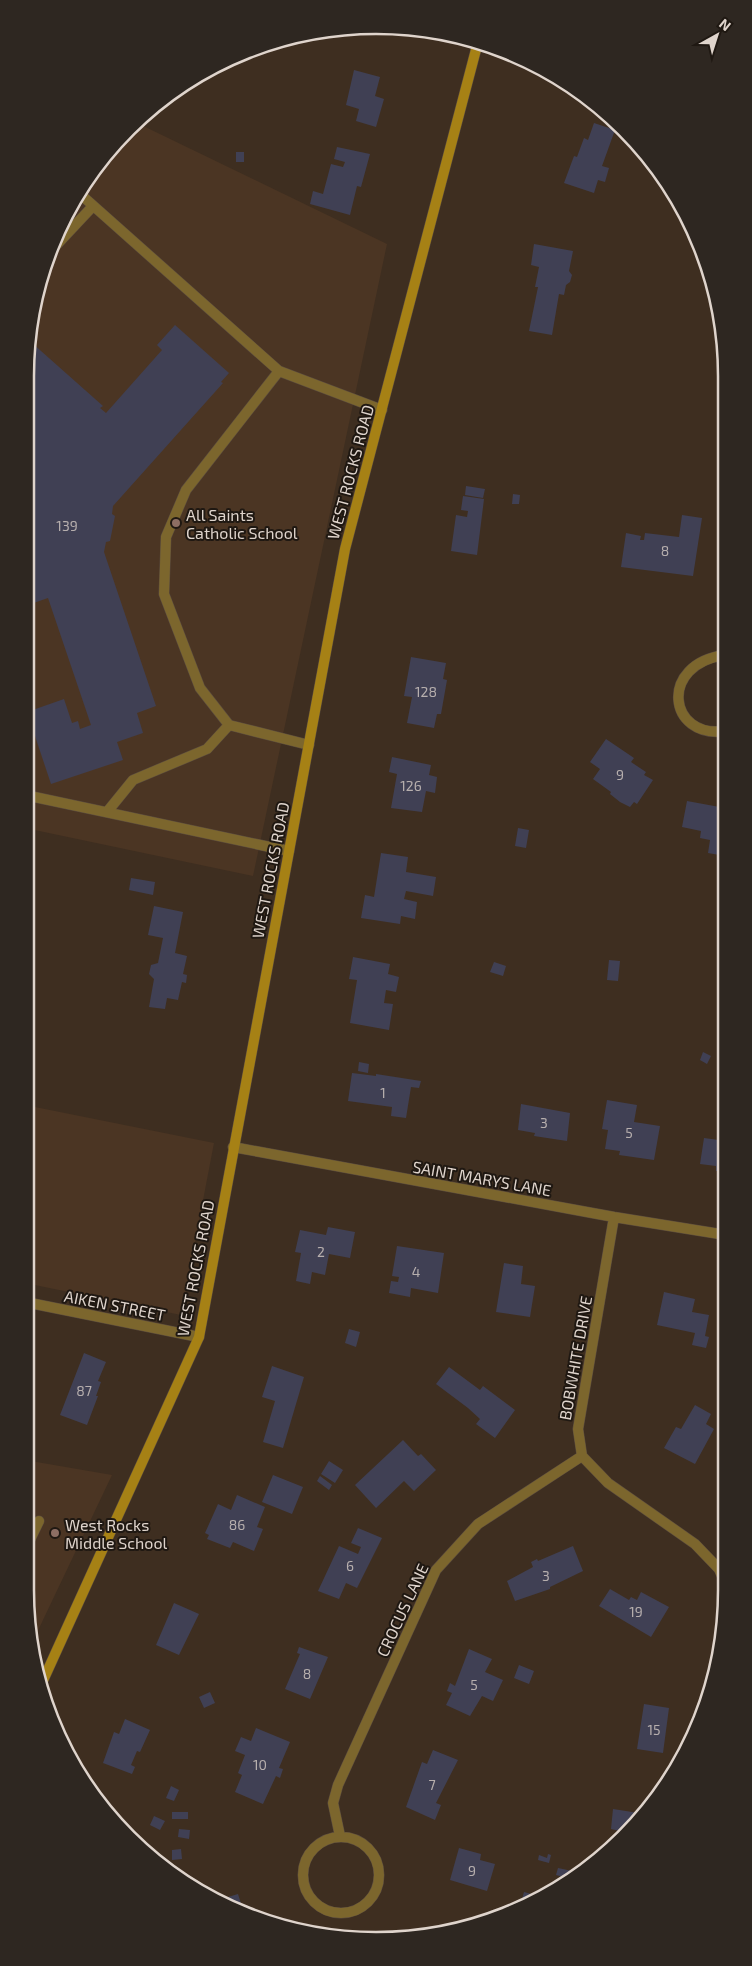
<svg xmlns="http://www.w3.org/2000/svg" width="752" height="1966" font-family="'Exo 2',sans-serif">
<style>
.built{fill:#4b3523}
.building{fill:#404054}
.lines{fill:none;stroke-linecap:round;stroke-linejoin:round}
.lane-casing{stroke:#5b4c3f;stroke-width:11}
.street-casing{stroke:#5b4c3f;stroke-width:11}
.secondary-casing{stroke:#5b4c3f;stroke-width:11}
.lane{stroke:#7c662d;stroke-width:10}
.street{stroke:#7c662d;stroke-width:10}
.secondary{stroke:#a68115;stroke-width:10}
.education-dot{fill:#8d6e63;stroke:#1f1812;stroke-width:2}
.labels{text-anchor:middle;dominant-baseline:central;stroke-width:4;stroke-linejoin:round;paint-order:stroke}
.number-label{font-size:14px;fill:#b7afae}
.street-label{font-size:16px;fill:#dfd4cc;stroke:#1f1812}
.poi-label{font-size:16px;fill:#dfd4cc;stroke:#1f1812;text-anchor:start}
.rim{fill:none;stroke:#dfd4cc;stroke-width:2.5}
</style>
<rect width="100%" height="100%" fill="#3e2e20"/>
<path class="built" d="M135 122 387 244 253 876 25 828V376L37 285 61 220 98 162Z
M25 1105 214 1143 181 1315 25 1283Z
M25 1460 112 1475 33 1641 25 1590Z"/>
<path class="building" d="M354 70 380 77 375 96 384 99 376 127 356 121 359 109 346 105Z
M594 123 615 130 602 166 609 168 605 182 598 180 594 193 564 183 574 156 577 157 584 138 588 140Z
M337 147 370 154 361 187 357 186 350 215 310 204 313 191 323 194 331 164 343 167 345 162 334 159Z
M236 152H244V162H236Z
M534 244 573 251 569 271 572 275 570 282 566 285 564 295 559 294 552 335 529 331 538 287H535L539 267 531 265Z
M175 325 229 373 221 382 223 383 113 506 112 514 115 516 110 541 106 542 104 552 156 706 137 713 143 733 117 742 123 760 51 784 27 712 64 699 72 723 78 721 80 729 91 725 48 598 25 606V376L29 347 32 343 103 406 100 408 106 413 162 350 157 345Z
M466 486 485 489 483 498 465 495Z
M513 494 520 495 519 504H512Z
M463 496 484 499 477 555 451 551 456 515 467 517 468 511 461 510Z
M682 515 702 518 693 576 621 567 626 533 641 536 640 540H644L645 533 679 537Z
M411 657 446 663 443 679 447 680 441 714H437L434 728 407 723 412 697 404 696Z
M606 739 634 758 631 762 646 772 644 775 653 780 637 804 634 802 630 807 620 802 610 794 611 792 593 779 600 769 590 762Z
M392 757 431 765 429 775 437 777 435 793 426 791 422 812 391 808 397 774 389 772Z
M687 801 725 808V856L708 853 710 840 700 838 701 831 682 827Z
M518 828 529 830 526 848 515 846Z
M381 853 408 857 406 872 436 877 433 896 406 891 404 899 417 902 415 919 401 916 400 924 361 918 365 895 374 897Z
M131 878 155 882 153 895 129 890Z
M154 906 183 912 175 953 187 956 183 974 187 975 186 983 182 982 178 1000 167 998 165 1009 149 1007 154 979 149 974 151 965 158 963 163 938 148 935Z
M353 957 390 964 388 974 399 977 396 992 386 990 384 1003 393 1004 389 1030 350 1023 357 980 349 979Z
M609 960 620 961 618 981 607 980Z
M494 962 506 966 503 976 490 972Z
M703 1052 711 1056 707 1064 700 1060Z
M359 1062 369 1064 368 1073 358 1071Z
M352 1073 376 1076V1074L421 1081 419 1088 411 1087 406 1118 391 1116 392 1107 348 1101Z
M607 1100 637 1105 634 1122 660 1126 654 1160 619 1155 620 1151 605 1149 608 1130 602 1129Z
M521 1104 570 1113 567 1141 534 1136 535 1133 518 1130Z
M704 1138 726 1141V1171H716V1166L700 1164Z
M328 1227 355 1232 350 1258 329 1254 325 1275 312 1272 310 1284 296 1281 301 1253 295 1252 300 1230 326 1235Z
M397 1246 444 1253 438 1293 411 1288 410 1297 389 1293 391 1281 398 1282 399 1277 392 1276Z
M504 1263 523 1266 521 1284 535 1286 530 1317 496 1312Z
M664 1292 695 1299 692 1312 709 1315 705 1336 709 1337 706 1348 692 1345 695 1333 657 1325Z
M349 1329 360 1332 356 1347 345 1343Z
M84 1353 106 1362 98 1381 101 1382 96 1396H98L87 1425 60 1415Z
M272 1366 304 1377 283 1448 263 1442 275 1401 262 1397Z
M449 1367 480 1390 483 1386 515 1410 495 1438 476 1424 480 1419 468 1408 436 1384Z
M695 1405 711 1414 706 1424 714 1429 695 1464 664 1448 676 1427 681 1429Z
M403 1440 418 1456 421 1454 436 1470 414 1491 404 1481 376 1508 355 1485Z
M329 1461 343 1470 335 1483 321 1474Z
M273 1475 303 1487 292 1514 262 1502Z
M320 1476 332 1485 329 1490 317 1481Z
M237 1495 265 1507 257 1527 263 1529 254 1551 233 1542 230 1548 207 1539 209 1535 205 1533 218 1504 231 1510Z
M358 1528 382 1538 357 1588 346 1583 339 1599 318 1591 339 1546 358 1554 361 1547 351 1543Z
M573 1546 583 1571 550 1587V1589L515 1601 507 1581 533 1567 531 1562 537 1559 538 1561Z
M610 1589 629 1600 631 1597 637 1600 641 1592 669 1607 651 1637 599 1606Z
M174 1603 199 1614 179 1655 156 1645Z
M299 1647 328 1657 310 1699 285 1689 300 1654 297 1653Z
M469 1649 492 1659 485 1672 503 1680 493 1701 482 1696 470 1716 446 1705 452 1693 447 1691 450 1683 455 1686Z
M519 1665 534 1671 529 1684 514 1678Z
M210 1692 215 1703 204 1708 199 1697Z
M644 1704 669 1708 663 1753 637 1749Z
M125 1719 150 1730 140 1752 137 1751 131 1765 135 1767 132 1774 103 1763 114 1732 119 1734Z
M256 1728 290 1742 279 1768 283 1769 280 1778 276 1776 263 1804 235 1792 242 1775 238 1773 245 1755 235 1751 241 1737 251 1741Z
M433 1750 458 1760 436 1803 441 1805 435 1820 406 1807 422 1762 427 1764Z
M171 1786 179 1790 174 1801 166 1798Z
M613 1809 626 1811 644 1814 624 1832 611 1829Z
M172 1812H188V1819H172Z
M154 1816 165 1821 160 1830 150 1825Z
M179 1829 190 1830 189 1839 178 1837Z
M459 1848 481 1854 480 1860 495 1864 487 1891 450 1880Z
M181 1849 182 1859 172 1860V1850Z
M548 1854 551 1855 549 1863 538 1860 539 1855 547 1858Z
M558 1868 572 1871 571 1879 556 1875Z
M524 1892 535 1895 533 1902 523 1907H520Z
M238 1894 244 1913 215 1901Z"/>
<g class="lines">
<defs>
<path id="lane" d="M79 193 279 371
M49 253 93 206
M309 745 229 725 200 688 164 594 166 537 186 490 279 371 382 410
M25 795 289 851
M107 812 133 780 207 749 229 725
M25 1550 39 1521"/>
<path id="street" d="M725 655C658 664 668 739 725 731
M233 1147 614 1217 726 1235
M614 1217 578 1429 582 1456 608 1483 695 1544 719 1569 727 1587
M25 1302 199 1337
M340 1836 333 1803 338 1785 436 1570 478 1524 582 1456
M303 1875a38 38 0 1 1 76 0a38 38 0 1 1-76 0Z"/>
<path id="secondary" d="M41 1685 199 1337 345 549 478 42"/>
</defs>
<use href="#lane" class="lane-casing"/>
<use href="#street" class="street-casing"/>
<use href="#secondary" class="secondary-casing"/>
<use href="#lane" class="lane"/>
<use href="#street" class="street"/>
<use href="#secondary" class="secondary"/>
</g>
<g class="education-dot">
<circle cx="176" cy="523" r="5"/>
<circle cx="55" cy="1533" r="5"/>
</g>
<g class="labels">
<g class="number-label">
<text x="67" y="525">139</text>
<text x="665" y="550">8</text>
<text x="426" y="691">128</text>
<text x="620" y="774">9</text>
<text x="411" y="785">126</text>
<text x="383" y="1092">1</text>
<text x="544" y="1122">3</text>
<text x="629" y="1132">5</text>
<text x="321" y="1251">2</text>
<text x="416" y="1271">4</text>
<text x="84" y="1390">87</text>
<text x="237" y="1524">86</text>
<text x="350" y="1565">6</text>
<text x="546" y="1575">3</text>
<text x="636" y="1611">19</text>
<text x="307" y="1673">8</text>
<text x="474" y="1684">5</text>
<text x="654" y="1729">15</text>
<text x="260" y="1764">10</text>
<text x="432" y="1784">7</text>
<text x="472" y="1870">9</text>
</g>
<g class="street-label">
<text transform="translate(350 472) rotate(-75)">WEST ROCKS ROAD</text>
<text transform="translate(270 870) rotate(-79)">WEST ROCKS ROAD</text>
<text transform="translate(482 1178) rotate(10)">SAINT MARYS LANE</text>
<text transform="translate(195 1268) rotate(-79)">WEST ROCKS ROAD</text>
<text transform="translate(115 1305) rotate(11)">AIKEN STREET</text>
<text transform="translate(575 1358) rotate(-80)">BOBWHITE DRIVE</text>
<text transform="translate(402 1610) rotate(-65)">CROCUS LANE</text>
</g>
<g class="poi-label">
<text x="186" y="514">All Saints<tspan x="186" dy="18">Catholic School</tspan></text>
<text x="65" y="1524">West Rocks<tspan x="65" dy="18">Middle School</tspan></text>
</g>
</g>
<path d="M0 0H752V1966H0ZM376 34H376A342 342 0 0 1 718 376V1590A342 342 0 0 1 376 1932H376A342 342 0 0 1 34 1590V376A342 342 0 0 1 376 34Z" fill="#2e2721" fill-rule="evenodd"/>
<path class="rim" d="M376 34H376A342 342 0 0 1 718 376V1590A342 342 0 0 1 376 1932H376A342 342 0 0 1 34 1590V376A342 342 0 0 1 376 34Z"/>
<g transform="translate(717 35) rotate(39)" stroke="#1f1812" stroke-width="4" paint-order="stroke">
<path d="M0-4L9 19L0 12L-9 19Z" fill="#dfd4cc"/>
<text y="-8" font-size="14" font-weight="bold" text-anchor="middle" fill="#dfd4cc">N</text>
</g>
</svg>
